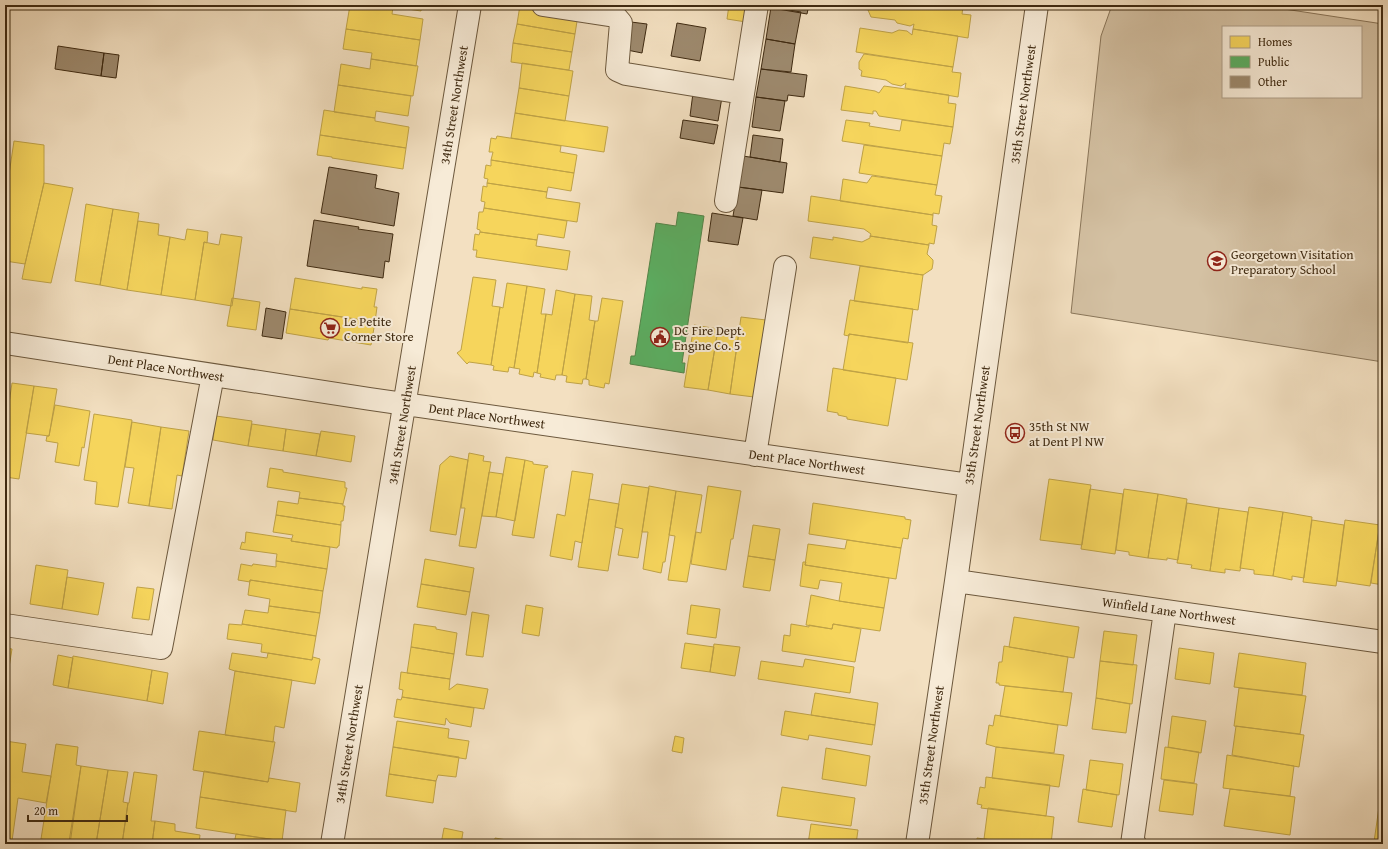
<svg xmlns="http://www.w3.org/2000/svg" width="1388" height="849" font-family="'Gentium Book Plus',serif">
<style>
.green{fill:#d4c1a3;stroke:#8a765a;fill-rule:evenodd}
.homes{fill:#f6d55c;stroke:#bfa246}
.public{fill:#5aae61;stroke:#528649}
.building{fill:#9d896d;stroke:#3f2a11}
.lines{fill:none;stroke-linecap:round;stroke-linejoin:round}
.minor-casing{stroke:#6c583d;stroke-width:24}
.minor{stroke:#f7ebd7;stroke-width:22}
.labels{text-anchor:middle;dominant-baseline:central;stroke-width:4;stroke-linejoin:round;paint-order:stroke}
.street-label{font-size:13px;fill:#3f2a11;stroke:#f7ebd7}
.poi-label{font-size:13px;fill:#3f2a11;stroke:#f7ebd7;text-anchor:start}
</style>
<rect width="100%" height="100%" fill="#f3e0c1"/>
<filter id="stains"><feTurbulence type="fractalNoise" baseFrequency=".005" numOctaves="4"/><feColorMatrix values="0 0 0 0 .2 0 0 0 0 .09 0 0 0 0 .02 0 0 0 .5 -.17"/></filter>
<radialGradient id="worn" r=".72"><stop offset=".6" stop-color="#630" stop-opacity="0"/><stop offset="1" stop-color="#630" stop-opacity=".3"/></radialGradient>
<path class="green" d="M1112 5H1258L1383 24V362L1071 313 1101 36ZM1223 27H1361V97H1223Z"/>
<path class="homes" d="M350 5H374L393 7 392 14 423 19 420 40 346 29Z
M389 5H422L421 11 388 6Z
M520 5 578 15 575 34 517 24Z
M729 5H749L746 22 727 19Z
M868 5H953L963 7 962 14 971 15 968 38 913 29 914 24 910 26 897 23 895 20 871 17 868 10Z
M517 24 575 34 572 52 513 43Z
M860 28 892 33 899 30 907 31 912 35 913 29 958 36 953 67 856 52Z
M346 29 420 40 416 66 371 59 372 53 343 49Z
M513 43 572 52 569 70 511 62Z
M864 54 953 67 952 72 961 73 958 97 905 88 906 83 901 86 892 84 886 80 861 76 862 71 859 69V62Z
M371 59 418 66 413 96 338 85 341 64 370 69Z
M522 63 573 71 569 96 519 88Z
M338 85 411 96 408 116 376 111 375 118 334 112Z
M845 86 875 91 879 93 884 86 949 95 948 103 956 104 953 127 879 116 876 111H873V114L841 110Z
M519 88 569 96 565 121 515 113Z
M324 110 375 118V121L409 127 406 148 320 135Z
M515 113 608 127 604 152 511 138Z
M846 120 870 123 869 126 900 131 902 120 953 127 950 144 944 143 942 156 842 141Z
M320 135 406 148 403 169 332 158V157L317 155Z
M497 136 561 146 560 152 577 155 574 173 491 160 493 152H489L491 138 496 139Z
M14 141 44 145V183L25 264 5 261V201Z
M864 145 942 156 937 185 859 173Z
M491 160 574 173 571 191 548 187 547 192 487 183 488 179 484 178 486 165 491 166Z
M872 176 937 185 935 195 942 196 939 214 933 213V215L840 201 843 179 867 183Z
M44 183 73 188 51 283 22 279 25 264Z
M487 183 547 192 546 198 580 203 577 222 484 208 485 202 481 201 483 186 487 187Z
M811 196 933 215 932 225 937 226 934 244 929 243V245L870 236 871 234 864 229 808 221Z
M86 204 113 209 100 285 75 281Z
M484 208 567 221 564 238 538 234 537 240 480 232V230L477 229 479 212H483Z
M113 209 139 213 127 290 100 285Z
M138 221 159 224 158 235 170 237 161 295 127 290Z
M187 229 208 232 207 243 204 242 195 300 161 295 170 237 185 240Z
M480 232 537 240 536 246 570 251 567 270 476 257 477 250H473L475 234 479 235Z
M221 234 242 237 232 306 195 300 204 242 219 245Z
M870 236 929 245 927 254 933 260V263L932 269 923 275 810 258 813 237 833 240V237L862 242 870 238Z
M860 266 923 275 918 310 854 301Z
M473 277 496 280 492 306 500 307 491 365 469 362 467 364 457 353 461 350Z
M295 278 362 289V287L377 289 374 307H377L375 322 290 309Z
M507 283 527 286 514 368 509 367 508 372 493 370 494 366 491 365 500 307 503 308Z
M527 286 545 289 541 314H546L537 373 534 372 533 377 519 374 520 369 514 368Z
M556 290 575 294 562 375H556L555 380 540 377 541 374 537 373 546 314 552 315Z
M575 294 592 296 589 320 595 321 586 379H583L582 384 566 382 567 376 562 375Z
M232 298 260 302 256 330 227 326Z
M602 298 623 301 609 384 605 383 604 388 589 385V380L586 379 595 321H598Z
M850 300 913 309 908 343 849 334V336L844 335Z
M290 309 375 322 371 345 329 338 328 340 286 333Z
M741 317 766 320 754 397 730 394Z
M694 325 718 329 708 390 684 387Z
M718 329 739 332 730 394 708 390Z
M849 334 913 343 907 380 843 370Z
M833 368 896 378 888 426 847 419V417L838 415V413L827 411Z
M12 383 34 386 19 479 5 477V409L8 410Z
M34 386 57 389 49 436 26 433Z
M55 405 90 411 84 448 82 447 79 466 55 462 58 443 46 441 47 436H49Z
M94 414 132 420 118 507 95 504 97 482 84 480Z
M216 416 252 421 248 446 213 440Z
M132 422 161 427 149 506 128 503 134 468 125 467Z
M252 424 286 429 283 451 248 446Z
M161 427 189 431 182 476 177 475 172 509 149 506Z
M286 429 320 434 316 456 283 451Z
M321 431 355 436 351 462 316 456Z
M469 453 484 456 483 461 491 462 476 548 459 546 465 508H461Z
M450 456 468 460 456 535 430 531 440 465Z
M506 457 525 460 515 521 496 517Z
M525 460 533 462V464L548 466 547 468H545L534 538 512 535Z
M270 468 283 470V472L345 482V488H347L343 504 299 498 300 492 267 487Z
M572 471 593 474 582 543 575 541 572 560 550 556 557 514 565 516Z
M489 472 503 474 496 517 482 516Z
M1049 479 1091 485 1082 545 1040 540Z
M622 484 649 488 638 558 618 555 623 529 615 527Z
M649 486 676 491 665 562H663L661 573 643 569 648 532H642Z
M708 486 741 491 733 539H731L726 570 691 564 696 532 701 533Z
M1090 489 1123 494 1115 554 1081 549Z
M1124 489 1158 494 1148 558 1129 555V552L1116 550Z
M676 491 702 495 687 582 668 580 675 536 669 535Z
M1158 494 1187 499 1178 560 1167 558V560L1148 558Z
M299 498 343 504V506H345L343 521H341V525L276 515 278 501 298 504Z
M589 499 619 504 608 571 578 567Z
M813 503 905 517V519L911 520 908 539 903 538 901 548 809 534Z
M1187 503 1219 508 1210 571 1191 568 1192 565 1177 563Z
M1249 507 1283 512 1273 576 1254 574V570L1240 568Z
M1219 508 1248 512 1240 571 1225 569V573L1210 571Z
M1283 512 1312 517 1304 578 1292 576V580L1273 576Z
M276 515 341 525 339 546H338L337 548 291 541 293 535 273 532Z
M1312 520 1344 525 1336 586 1303 582Z
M1345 520 1380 525 1370 586 1337 581Z
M1380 522 1383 523V585L1371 583Z
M753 525 780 529 775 560 748 556Z
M246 532 292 539 291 541 330 547 327 569 276 561 277 554 240 549 242 542 245 543Z
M847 540 901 548 896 579 805 565 808 544 845 549Z
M748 556 775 560 770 591 743 587Z
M425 559 474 568 470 592 421 584Z
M276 561 327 569 323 591 250 580V582L238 580 241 564 252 566 253 564 276 567Z
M803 562H806L805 565 889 578 884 608 839 601 842 583 820 580 818 589 800 586Z
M36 565 68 570 62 609 30 604Z
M67 577 104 583 98 615 62 609Z
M250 580 323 591 320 613 269 606 270 599 248 595Z
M421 584 470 592 466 615 417 607Z
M137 587 154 589 149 620 132 618Z
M811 595 839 601 884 608 880 631 833 624 832 629 806 625Z
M526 605 543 608 539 636 522 633Z
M691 605 720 609 716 638 687 634Z
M269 606 320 613 316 636 242 624 245 610 268 613Z
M472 612 489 615 483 657 466 655Z
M1014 617 1079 627 1074 658 1009 647Z
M229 624 242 625V624L316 636 312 660 261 652 262 644 227 639Z
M414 624 436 627V629L457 633 454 654 411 647Z
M791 624 809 627V625L832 629 833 624 861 629 855 662 782 651 784 635 790 636Z
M1104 631 1137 635 1133 665 1100 661Z
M685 643 714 647 710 672 681 668Z
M714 644 740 647 735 676 710 672Z
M1004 646 1068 657 1063 692 999 685V683H996L999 662H1002Z
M411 647 454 654 450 679 407 673Z
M5 648 12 649 7 680H5Z
M1179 648 1214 653 1210 684 1175 679Z
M232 653 267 658 268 653 312 660 313 657 320 659 315 684 235 671 229 669Z
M1239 653 1306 663 1302 695 1234 687Z
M58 655 73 658 68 688 53 685Z
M73 656 152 670 147 701 68 688Z
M805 659 854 667 850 693 758 679 761 661 803 667Z
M1100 661 1137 665 1132 704 1096 698Z
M152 670 168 673 163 704 147 701Z
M235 671 292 680 284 728 275 726 273 742 225 735Z
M401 672 450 679 449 690 457 684 488 689 484 709 402 697 403 690 399 689Z
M1005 686 1072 693 1067 726 1000 716Z
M1239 688 1306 696 1300 734 1234 726Z
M815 693 878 703 875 725 811 715Z
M402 697 474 708 471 727 450 723 446 718 445 725 394 717 397 699 401 700Z
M1096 698 1130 704 1126 733 1092 729Z
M785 711 875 725 872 745 809 735 808 740 781 735Z
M995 715 1058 725 1054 753 996 747 986 744 989 725 993 726Z
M1172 716 1206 721 1201 753 1168 747Z
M397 721 449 729 448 738 469 741 466 759 393 747Z
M1236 726 1304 735 1299 767 1232 755Z
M199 731 275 742 268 782 193 770Z
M675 736 684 738 682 753 672 751Z
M5 741 26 744 22 772 51 776 46 803 18 798 12 841 5 840Z
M56 744 78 747 76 765 81 766 70 844 41 839Z
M393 747 459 757 456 777 438 775 436 781 389 774Z
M996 747 1064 755 1059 787 992 778Z
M1165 747 1199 752 1194 783 1161 779Z
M826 748 870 756 866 786 822 779Z
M1227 755 1294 766 1290 796 1223 788Z
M1090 760 1123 764 1119 795 1086 790Z
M81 766 108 770 96 844H83L69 842Z
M108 770 128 772 123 802 128 803 122 844H96Z
M204 771 268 782 269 778 300 783 296 812 200 797Z
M134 772 157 775 151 821H155L152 844H122L128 803H129Z
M389 774 436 781 433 803 386 796Z
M986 777 1050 785 1046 816 981 808 982 805 977 804 980 787 985 788Z
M1164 780 1197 784 1193 815 1159 811Z
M782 787 855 798 851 826 777 816Z
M1083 789 1117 795 1112 827 1078 822Z
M1230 789 1295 797 1290 835 1224 826Z
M200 797 286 810 282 841 196 828Z
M1379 807 1383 808V844L1374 842Z
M988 808 1054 817 1051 844H1023L984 839Z
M155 821 175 824V831L200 835 199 844H152Z
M811 824 858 830 856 844H808Z
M444 828 463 832 461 844H441Z
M236 834 290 842 289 844H234Z
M495 838 530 844H494Z
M977 838 984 839 1023 844H977Z"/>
<path class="public" d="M678 212 704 216 682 363H685L684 373 630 364 631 356H635L656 223 676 226Z"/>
<path class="building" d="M773 5H809L807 14 772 8Z
M771 7 801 12 795 44 766 39Z
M631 22 647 24 642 53 627 50Z
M677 23 706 28 700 61 671 56Z
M766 39 795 44 791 72 761 69Z
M58 46 104 53 101 76 55 69Z
M104 53 119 55 116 78 101 76Z
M761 69 807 75 804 97 788 95 787 101 756 97Z
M693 93 722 97 718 121 690 116Z
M756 97 785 101 780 131 752 127Z
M683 120 718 125 714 144 680 138Z
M753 135 783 139 780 162 750 157Z
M743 156 787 163 783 193 738 187Z
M329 167 377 175 375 188 399 193 394 226 321 213Z
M738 187 762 190 757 220 733 216Z
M712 213 743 218 738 245 708 241Z
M314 220 359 227 358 229 393 234 389 262 385 261 383 278 307 266Z
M266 308 286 312 282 339 262 336Z"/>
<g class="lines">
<defs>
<path id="minor" d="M543 5 615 16 621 23 617 70 626 74 743 93
M726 201 757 5
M5 343 370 399 969 485
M755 455 785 267
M956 581 1383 642
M5 625 161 648 213 375
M332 844 470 5
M917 844 956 581 1037 5
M1135 844H1132L1165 611"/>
</defs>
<use href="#minor" class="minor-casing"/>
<use href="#minor" class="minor"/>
</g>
<defs>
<symbol id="school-ring" viewBox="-11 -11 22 22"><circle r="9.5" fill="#f7ebd7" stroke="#8f2418" stroke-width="1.5"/><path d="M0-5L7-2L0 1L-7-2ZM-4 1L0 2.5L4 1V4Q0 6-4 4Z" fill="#8f2418"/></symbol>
<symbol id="supermarket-ring" viewBox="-11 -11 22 22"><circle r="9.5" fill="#f7ebd7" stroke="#8f2418" stroke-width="1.5"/><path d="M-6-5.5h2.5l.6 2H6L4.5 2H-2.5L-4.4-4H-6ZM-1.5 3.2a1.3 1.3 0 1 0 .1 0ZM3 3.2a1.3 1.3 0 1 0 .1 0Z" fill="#8f2418"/></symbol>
<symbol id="civic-ring" viewBox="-11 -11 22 22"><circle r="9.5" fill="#f7ebd7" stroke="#8f2418" stroke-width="1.5"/><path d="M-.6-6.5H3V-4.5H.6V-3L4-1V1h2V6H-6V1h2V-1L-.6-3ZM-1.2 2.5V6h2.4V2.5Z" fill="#8f2418"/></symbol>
<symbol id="bus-ring" viewBox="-11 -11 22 22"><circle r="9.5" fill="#f7ebd7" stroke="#8f2418" stroke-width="1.5"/><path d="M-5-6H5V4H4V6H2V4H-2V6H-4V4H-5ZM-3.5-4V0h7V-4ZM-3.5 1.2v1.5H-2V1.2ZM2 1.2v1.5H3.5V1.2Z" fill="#8f2418"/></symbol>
</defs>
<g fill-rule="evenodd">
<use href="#school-ring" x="1206" y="250" width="22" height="22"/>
<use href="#supermarket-ring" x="319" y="317" width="22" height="22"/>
<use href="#civic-ring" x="649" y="326" width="22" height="22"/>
<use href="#bus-ring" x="1004" y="422" width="22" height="22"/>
</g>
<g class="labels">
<g class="street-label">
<text transform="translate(1023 104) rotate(-82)">35th Street Northwest</text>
<text transform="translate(454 105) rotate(-81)">34th Street Northwest</text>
<text transform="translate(166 368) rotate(9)">Dent Place Northwest</text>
<text transform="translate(487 416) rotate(8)">Dent Place Northwest</text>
<text transform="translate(402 425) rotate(-81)">34th Street Northwest</text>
<text transform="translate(977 425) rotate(-82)">35th Street Northwest</text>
<text transform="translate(807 462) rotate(8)">Dent Place Northwest</text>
<text transform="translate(1169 611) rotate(8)">Winfield Lane Northwest</text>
<text transform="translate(349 744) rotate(-81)">34th Street Northwest</text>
<text transform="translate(931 745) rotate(-82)">35th Street Northwest</text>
</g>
<g class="poi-label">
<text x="1231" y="254">Georgetown Visitation<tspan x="1231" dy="15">Preparatory School</tspan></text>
<text x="344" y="321">Le Petite<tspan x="344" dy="15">Corner Store</tspan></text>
<text x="674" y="330">DC Fire Dept.<tspan x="674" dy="15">Engine Co. 5</tspan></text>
<text x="1029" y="426">35th St NW<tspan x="1029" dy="15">at Dent Pl NW</tspan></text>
</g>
</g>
<rect width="1388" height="849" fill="none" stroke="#f3e0c1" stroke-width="20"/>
<rect x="6" y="6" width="1376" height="837" fill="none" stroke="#3f2a11" stroke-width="2"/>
<rect x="10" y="10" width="1368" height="829" fill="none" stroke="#3f2a11"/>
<rect x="1222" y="26" width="140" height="72" fill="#f7ebd7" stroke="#ad9e88"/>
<rect x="1230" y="36" width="20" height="12" fill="#f6d55c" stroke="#ad9e88"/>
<text x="1258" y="46" font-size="12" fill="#3f2a11">Homes</text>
<rect x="1230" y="56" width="20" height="12" fill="#5aae61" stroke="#ad9e88"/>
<text x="1258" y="66" font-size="12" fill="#3f2a11">Public</text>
<rect x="1230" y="76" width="20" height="12" fill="#9d896d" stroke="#ad9e88"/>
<text x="1258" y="86" font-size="12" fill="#3f2a11">Other</text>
<path d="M28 815v6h99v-6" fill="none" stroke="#3f2a11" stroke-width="2"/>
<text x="34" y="815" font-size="12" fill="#3f2a11" stroke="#f7ebd7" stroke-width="3" paint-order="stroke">20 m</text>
<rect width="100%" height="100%" filter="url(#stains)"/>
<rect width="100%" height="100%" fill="url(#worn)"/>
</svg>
